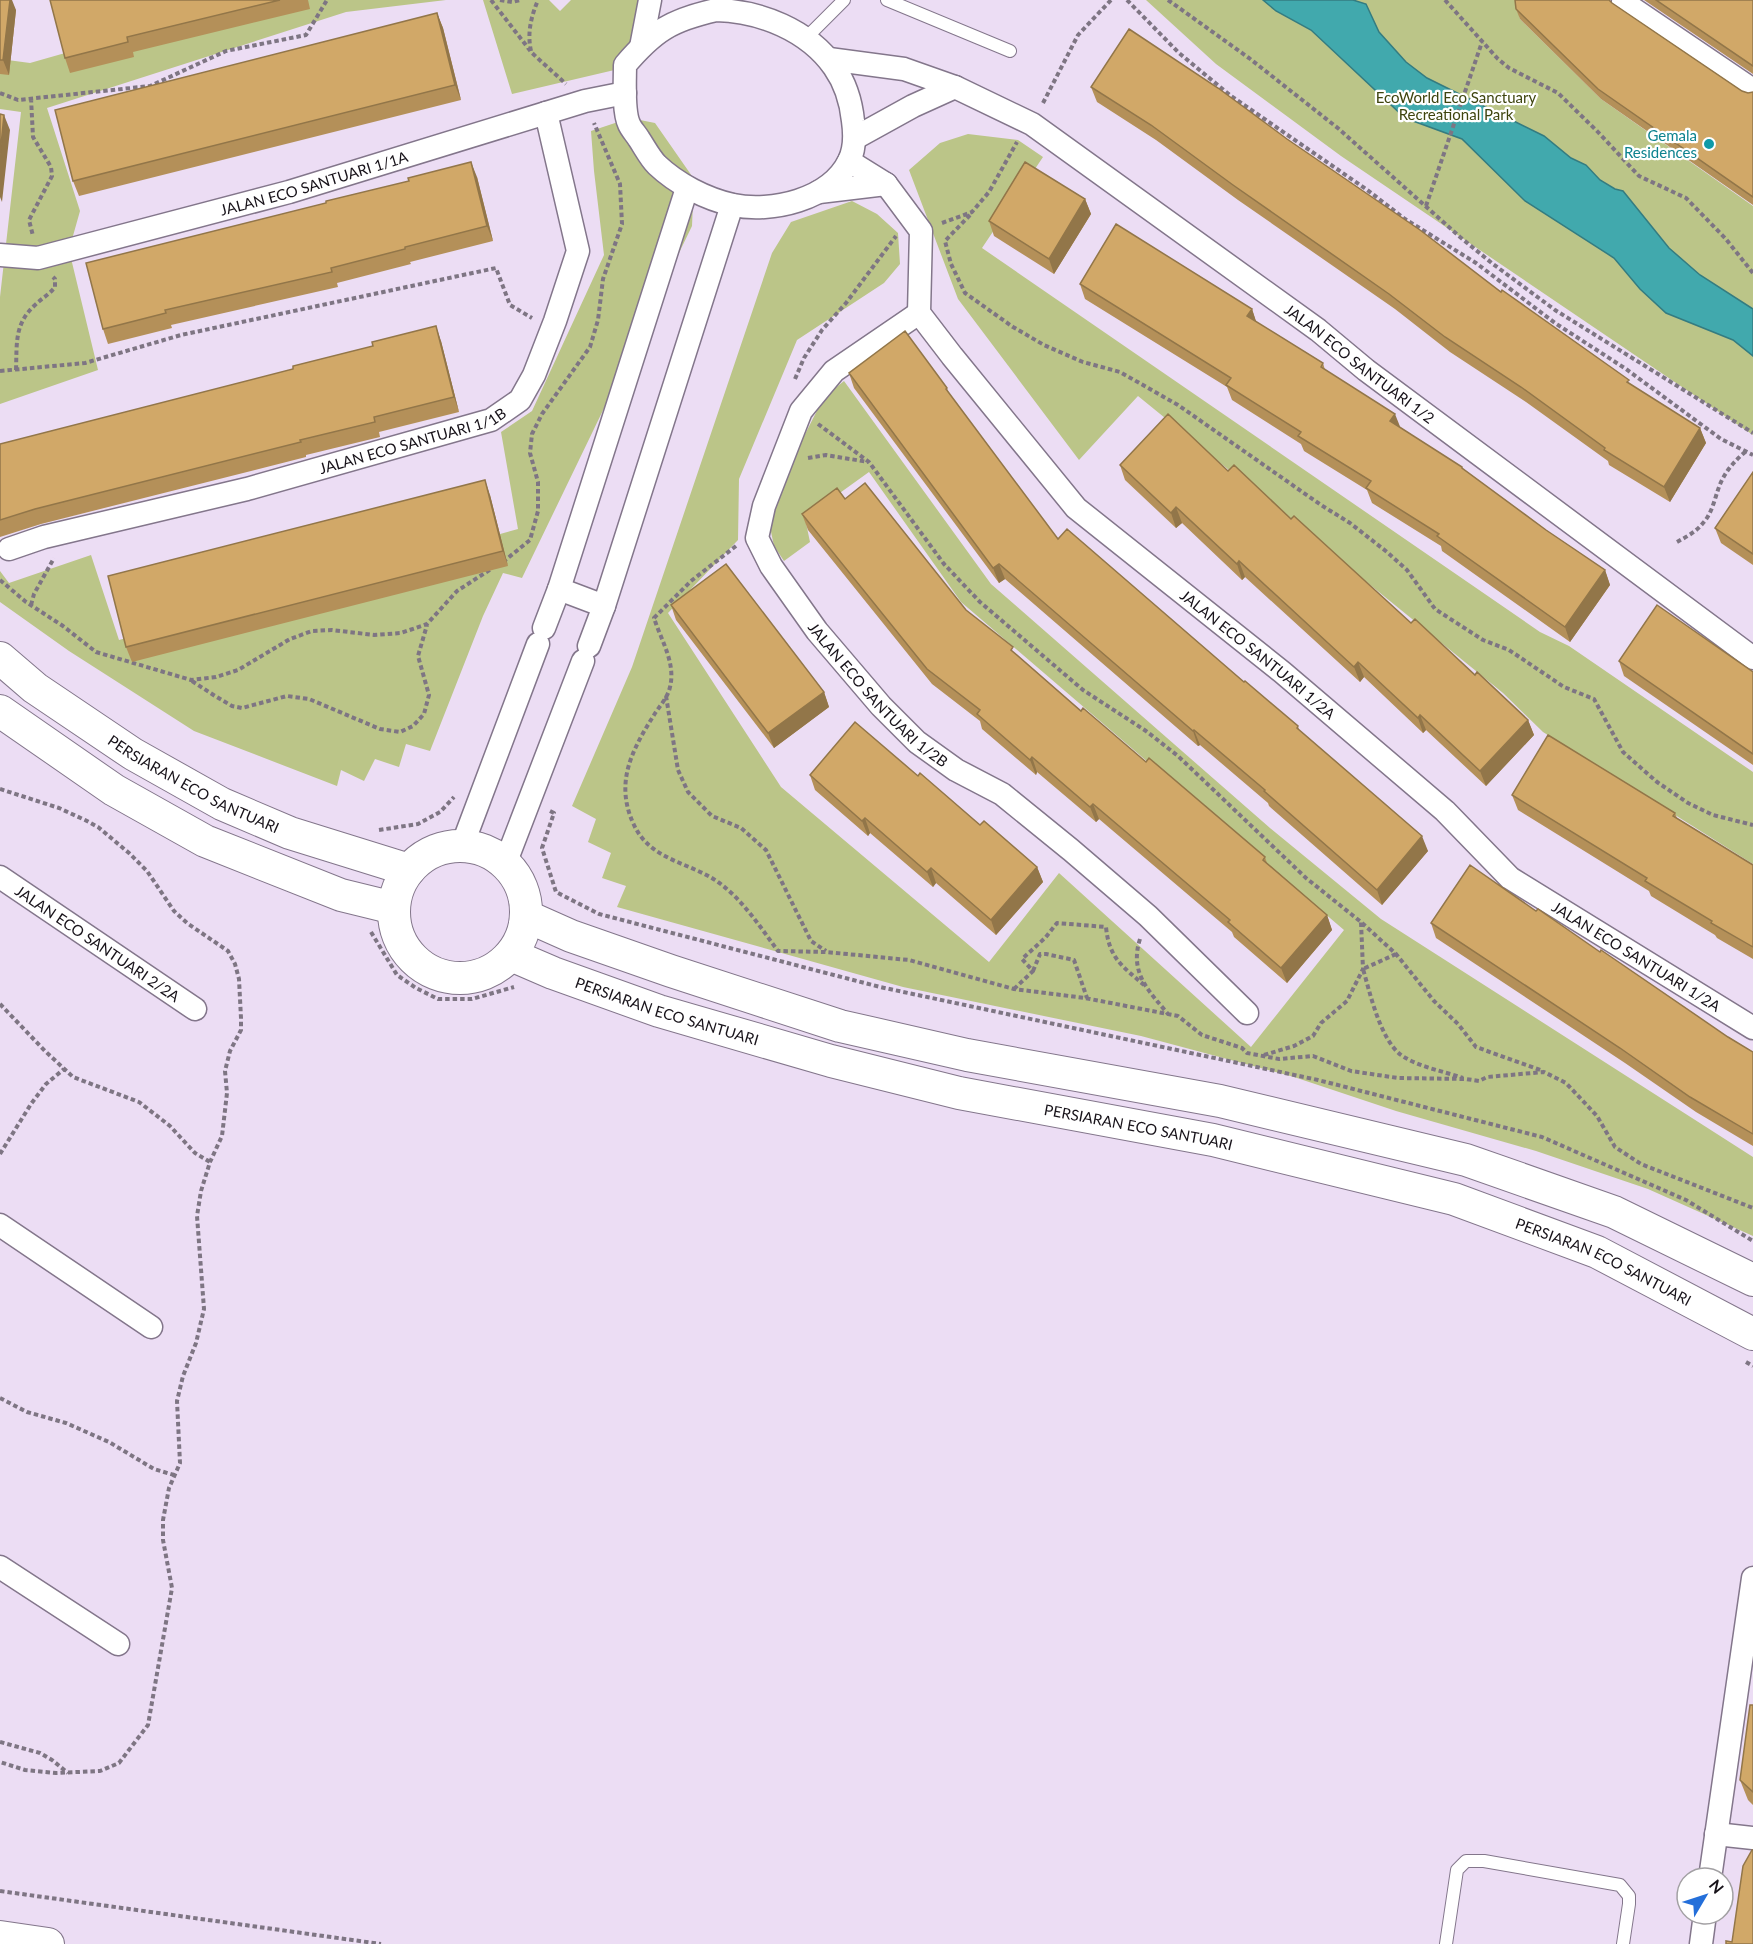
<svg xmlns="http://www.w3.org/2000/svg" width="1753" height="1944" font-family="Lato,sans-serif">
<style>
.green{fill:#bbc588}
.water{fill:#41a9ad;stroke:#347c81;stroke-width:1.5}
.lines{fill:none;stroke-linecap:round;stroke-linejoin:round}
.lane-casing{stroke:#83768b;stroke-width:14}
.street-casing{stroke:#83768b;stroke-width:25}
.secondary-casing{stroke:#83768b;stroke-width:34}
.path{stroke:#7e7583;stroke-width:4;stroke-dasharray:4.5 3;stroke-linecap:butt}
.lane{stroke:#fff;stroke-width:12}
.street{stroke:#fff;stroke-width:22}
.secondary{stroke:#fff;stroke-width:32}
.wall{fill:#b49059}
.shaded-wall{fill:#927649}
.building{fill:#d1a868;stroke:#927649;stroke-width:1.5}
.culture-dot{fill:#0f9aa8;stroke:#fff;stroke-width:2}
.labels{text-anchor:middle;dominant-baseline:central;stroke-width:4.5;stroke-linejoin:round;paint-order:stroke}
.park-label{font-size:15px;fill:#3e440e;stroke:#fff}
.culture-label{font-size:15px;fill:#0d838f;stroke:#fff;text-anchor:end}
.street-label{font-size:15px;fill:#171219;stroke:#fff}
</style>
<rect width="100%" height="100%" fill="#ecddf4"/>
<path class="green" d="M251 0H446L346 12 47 108 80 211 69 250 98 370 0 404V297L21 112 0 109V59L30 63Z
M483 0H549L560 11 571 0H655L623 68 512 94Z
M1146 0H1516L1520 19 1601 99 1753 206V435L1341 156 1216 64Z
M630 118 655 123 694 179 692 226 522 578 503 573 483 616 430 751 406 744 399 767 375 759 364 781 341 770 337 786 194 731 69 651 0 602V571L9 583 91 555 119 640 518 529 501 432 532 411 604 255 594 171 591 131Z
M968 134 1018 140 1043 157 982 248 1540 632 1569 646 1753 772V864L1543 732 1503 693 1138 396 1079 460 958 299 909 170 940 143Z
M852 201 877 214 898 233 900 264 884 283 797 340 739 479 738 540 668 613 781 787 989 962 1059 873 1251 1047 1344 930 961 602 869 472 805 518 810 542 784 561 774 546 770 527 779 485 824 397 844 381 991 584 1270 828 1381 919 1753 1157V1236L1648 1189 1536 1151 1396 1111 1294 1077 1141 1036 903 987 617 907 626 886 602 878 611 853 588 842 596 819 572 806 632 667 772 253 791 222Z"/>
<path class="water" d="M1263 0H1353L1366 4 1379 32 1406 62 1427 78 1544 136 1571 158 1586 165 1600 180 1615 189 1623 191 1669 248 1700 275 1753 309V356L1733 340 1666 313 1640 289 1614 258 1525 201 1462 139 1405 118 1311 30 1276 11Z"/>
<g class="lines">
<defs>
<path id="lane" d="M887 0 1010 51
M806 38 844 0
M1446 1944 1457 1870 1466 1861H1484L1620 1885 1629 1896V1904L1623 1944"/>
<g id="street">
<path d="M1623 2 1753 90"/>
<path d="M716 10C760 11 808 30 834 67 846 84 851 101 853 121 855 135 855 149 849 161 830 200 771 213 733 205 706 199 677 184 657 165 650 158 645 148 639 139 636 134 631 129 629 124 623 111 625 81 625 65 654 31 671 20 716 10Z"/>
<path d="M641 47 650 0"/>
<path id="s1" d="M829 59 904 69 955 87 1032 124 1318 330 1366 370 1753 658"/>
<path d="M855 138 913 106 955 87"/>
<path id="s2" d="M849 161 886 184 921 231 919 313 952 356 1076 508 1282 672 1445 811 1510 878 1753 1028"/>
<path d="M819 192 886 184"/>
<path id="s3" d="M0 255 38 258 289 192 585 101 625 93"/>
<path id="s4" d="M919 313 834 371 801 411 764 506 757 538 771 566 817 631 881 706 917 742 956 770 1002 794 1071 850 1148 916 1247 1013"/>
<path id="s5" d="M9 549 44 537 247 489 491 420 520 400 534 375 555 321 578 251 546 113"/>
<path d="M559 589 604 606"/>
<path d="M544 628 559 589 687 188"/>
<path d="M589 646 604 606 732 205"/>
<path d="M462 846 538 644"/>
<path d="M505 864 583 661"/>
<path id="s6" d="M0 877 195 1009"/>
<path d="M0 1225 151 1327"/>
<path d="M0 1567 118 1644"/>
<path d="M1716 1834 1753 1838"/>
<path d="M1710 1878 1753 1578"/>
<path d="M1701 1944 1705 1914"/>
</g>
<g id="secondary">
<path id="s7" d="M0 658 35 688 133 754 222 804 290 833 409 870"/>
<path d="M0 711 114 790 205 841 341 895 394 908"/>
<circle cx="460" cy="912" r="66"/>
<path d="M526 916 571 936 671 971 840 1026 967 1055 1220 1101 1466 1160 1614 1212 1753 1280"/>
<path id="s8" d="M511 955 553 973 659 1011 831 1061 959 1093 1213 1140 1454 1199 1597 1252 1753 1334"/>
<path d="M0 1937 48 1944"/>
</g>
</defs>
<use href="#lane" class="lane-casing"/>
<use href="#street" class="street-casing"/>
<use href="#secondary" class="secondary-casing"/>
<path class="path" d="M491 0 532 53 566 84
M500 0 512 2 520 0
M1127 0 1179 53 1231 96 1366 189 1405 219 1476 263 1555 323 1626 369 1721 439 1753 455
M1168 0 1249 58 1339 129 1460 237 1493 264 1555 310 1753 433
M1445 0 1498 59 1509 68 1558 93 1597 131 1639 176 1686 198 1725 238 1753 273
M531 51C527 33 531 17 538 0
M0 93 18 100 150 86 226 51 306 35 327 0
M31 98 33 137 51 167 52 176 29 220 33 236
M1043 103 1078 35 1111 0
M1426 206 1482 42
M970 215 945 241 951 264 965 293 1013 327 1044 345 1083 362 1120 372 1178 405 1321 505 1350 523 1387 552 1407 570 1435 609 1483 640 1509 650 1564 687 1594 699 1623 752 1657 782 1688 803 1713 815 1753 825
M942 223 972 212 989 192 1017 142
M16 370C17 344 14 324 35 305 42 298 49 295 55 287V279L53 277
M0 371 85 363 181 335 496 268 510 305 532 318
M795 379 804 358 822 330 846 303 896 236
M818 424 869 462 944 564 980 602 1083 690 1146 731 1178 756 1306 878 1361 922 1396 954 1434 1001 1458 1024 1476 1047 1543 1071
M808 458 826 455 868 462
M1677 542C1686 537 1696 532 1703 523 1714 511 1715 494 1722 480 1728 468 1736 460 1746 451
M736 546 691 581 654 618C661 640 676 663 670 687 668 697 659 707 654 715 632 750 614 783 634 825 651 862 693 862 722 885 744 902 761 928 778 951L826 952 909 960 1014 989 1085 998 1178 1016 1202 1035 1242 1048 1247 1053 1279 1059 1313 1056 1351 1071 1398 1078 1466 1079 1479 1081 1487 1077 1544 1072 1566 1083 1597 1116 1615 1147 1641 1164 1753 1208
M503 562 530 540 538 511V482L530 453 532 434 542 414 590 347 598 320 603 279 622 224 620 184 594 123
M0 580 26 602 63 626 96 652 191 680 216 677 238 670 290 639 312 631 332 630 374 635 401 633 427 624 457 591 491 569
M31 605 34 594 54 558
M192 681 215 696 232 706 242 708 287 696 309 699 380 729 400 732 413 726 424 714 429 695 418 656 427 625
M666 696 678 770 688 792 712 816 741 828 766 850 811 941 826 951
M0 789 59 808 85 820 98 827 129 853 147 871 174 911 187 923 228 951 235 964 239 979 241 1018V1030L230 1051 225 1071 227 1093 222 1136 210 1162 201 1191 197 1216 204 1309 196 1343 183 1376 177 1401 180 1463 169 1488 163 1520V1540L172 1588 148 1725 119 1763 100 1771 56 1773 25 1770 0 1762
M550 811 554 813 542 848 556 892 599 914 880 987 1318 1080 1542 1137 1686 1200 1753 1241
M379 830 418 824 440 812 454 797
M371 932 397 975 416 988 438 999H472L514 987
M1140 939C1129 973 1149 991 1168 1014
M1396 954 1363 969C1370 993 1380 1039 1401 1055 1418 1067 1443 1071 1463 1078
M1033 971 1040 954H1046L1074 960 1087 998
M1014 989 1033 971 1022 959 1045 938 1057 923 1106 927C1109 958 1122 966 1144 985
M0 1004 45 1051 73 1077 139 1102 170 1126 195 1153 210 1162
M1264 1055 1294 1046 1313 1036 1321 1023 1347 1001 1363 969 1361 922
M0 1154 31 1104 46 1084 64 1069
M1746 1362 1753 1366
M0 1398 27 1412 66 1423 109 1442 154 1469 174 1475
M0 1742 40 1753 52 1760 68 1773
M0 1891 381 1944"/>
<use href="#lane" class="lane"/>
<use href="#street" class="street"/>
<use href="#secondary" class="secondary"/>
</g>
<path class="wall" d="M0 0 16 10 9 75 0 74Z
M50 0H308L310 9 133 52 134 57 70 73 65 58Z
M1644 0H1753V74Z
M1612 3 1742 91 1748 93 1753 92V205L1601 99 1520 19 1516 9Z
M437 13 443 28 461 100 79 196 73 181Z
M1091 87 1287 139 1631 385 1700 428 1706 443 1670 502 1609 465 1608 461 1526 402 1450 352 1395 309 1238 200 1156 140 1097 102Z
M477 177 493 241 410 262 411 264 337 283 338 287 171 325 172 328 108 344 103 329Z
M1085 199 1091 214 1054 274 994 236 989 221Z
M1080 284 1252 309 1256 322 1323 363 1325 370 1400 427 1463 469 1546 530 1605 570 1610 585 1570 642 1442 551 1441 546 1372 503 1367 490 1304 451 1301 444 1232 400 1227 387 1085 299Z
M441 341 459 412 379 432 380 437 306 455V457L41 524 0 537V444Z
M849 373 947 388 949 394 1058 539 1244 682 1298 726 1299 730 1428 851 1382 905 1269 806 1268 803 1200 745 1198 746 1005 579 999 583 854 388Z
M1120 465 1228 471 1291 519 1411 623 1528 720 1534 735 1486 786 1426 730 1423 733 1364 677 1360 682 1245 577 1242 580 1182 523 1176 528 1125 480Z
M1753 472V565L1721 543 1715 528Z
M490 495 508 566 132 662 126 647Z
M845 499 966 610 1016 655 1081 711 1265 857 1267 863 1327 915 1332 930 1287 983 1234 937 1232 932 1099 819 1096 822 1037 772 1036 775 982 729 980 721 932 684 808 530 802 514Z
M671 605 824 692 829 707 774 748 676 620Z
M1619 661 1753 672V765L1624 676Z
M810 775 918 776 980 825 1037 867 1043 882 996 935 936 883 933 887 870 833 868 836 815 790Z
M1512 795 1675 813 1677 818 1753 865V959L1717 938 1715 935 1651 896 1649 891 1518 810Z
M1536 911 1600 952 1728 1037 1753 1052V1146L1696 1112 1625 1063 1436 938 1431 923Z
M1753 1705V1805L1748 1800 1740 1780Z"/>
<path class="shaded-wall" d="M10 0H12L16 10 9 75 3 60Z
M437 13 443 28 461 100 455 85Z
M4 115 10 130 2 202 0 197V155Z
M471 162 477 177 493 241 487 226Z
M1085 199 1091 214 1054 274 1049 259Z
M1252 309 1257 324 1247 316Z
M436 326 441 341 459 412 454 397Z
M1395 414 1401 429 1390 421Z
M1700 428 1706 443 1670 502 1664 487Z
M485 480 490 495 508 566 503 551Z
M1176 507 1182 523 1176 528 1171 513Z
M1239 561 1245 577 1242 580 1237 564Z
M999 564 1005 579 999 583 993 568Z
M1605 570 1610 585 1570 642 1565 627Z
M1358 662 1364 677 1360 682 1354 667Z
M824 692 829 707 774 748 768 733Z
M1420 715 1426 730 1423 733 1418 718Z
M1528 720 1534 735 1486 786 1480 771Z
M1194 730 1200 745 1198 746 1193 731Z
M1032 757 1037 772 1036 775 1030 760Z
M1093 804 1099 819 1096 822 1090 807Z
M865 818 870 833 868 836 862 821Z
M1422 836 1428 851 1382 905 1377 890Z
M1037 867 1043 882 996 935 991 920Z
M931 868 936 883 933 887 927 872Z
M1327 915 1332 930 1287 983 1281 968Z"/>
<path class="building" d="M0 0H10L3 60H0Z
M50 0H280L127 37 128 42 65 58Z
M1515 0H1609L1612 3 1742 91 1748 93 1753 92V197L1598 89 1516 9Z
M1656 0H1753V66Z
M437 13 455 85 73 181 55 110Z
M1129 29 1218 88 1287 139 1420 230 1501 292 1502 290 1629 380 1627 382 1700 428 1664 487 1604 450 1605 448 1521 387 1445 337 1389 294 1233 185 1151 125 1091 87Z
M0 114 4 115 0 155Z
M471 162 487 226 405 247V249L331 268 332 272 165 310 166 313 103 329 86 263 326 203V201L409 181 408 178Z
M1025 162 1085 199 1049 259 989 221Z
M1116 224 1252 309 1247 316 1323 363 1321 367 1395 414 1390 421 1462 467V468L1546 530 1605 570 1565 627 1437 536 1439 534 1366 488 1371 481 1298 436 1301 432 1226 385 1231 378 1080 284Z
M436 326 454 397 374 417 375 422 300 440 301 442 35 509 0 520V444L293 369V366L373 346 372 342Z
M905 331 947 388 946 389 1058 539 1067 529 1244 682 1245 681 1298 726 1297 728 1422 836 1377 890 1264 791 1265 790 1194 730 1193 731 999 564 993 568 849 373Z
M1168 414 1228 471 1234 465 1291 519 1294 516 1411 623 1415 619 1475 675 1477 672 1528 720 1480 771 1420 715 1418 718 1358 662 1354 667 1239 561 1237 564 1176 507 1171 513 1120 465Z
M1753 472V554L1715 528Z
M485 480 503 551 126 647 108 576Z
M865 483 966 610 1013 647 1011 650 1081 711 1083 708 1146 762 1149 758 1265 857 1263 860 1327 915 1281 968 1228 922 1230 920 1093 804 1090 807 1032 757 1030 760 977 714 980 710 927 669 802 514 837 488 845 499Z
M726 564 824 692 768 733 671 605Z
M1657 605 1753 672V754L1619 661Z
M855 722 918 776 920 773 980 825 984 821 1037 867 991 920 931 868 927 872 865 818 862 821 810 775Z
M1548 735 1675 813 1673 816 1753 865V947L1711 923 1712 921 1645 881 1647 878 1512 795Z
M1470 865 1536 911 1538 909 1600 952 1601 950 1728 1037 1753 1052V1134L1690 1097 1620 1048 1431 923Z
M1750 1705H1753V1792L1740 1780Z
M1752 1850H1753V1944H1726V1941L1732 1942 1743 1866Z"/>
<circle class="culture-dot" cx="1709" cy="144" r="6"/>
<g class="labels">
<g class="park-label">
<text x="1456" y="97">EcoWorld Eco Sanctuary<tspan x="1456" dy="17">Recreational Park</tspan></text>
</g>
<g class="culture-label">
<text x="1697" y="135">Gemala<tspan x="1697" dy="17">Residences</tspan></text>
</g>
<g class="street-label">
<text stroke="none"><textPath href="#s3" startOffset="324">JALAN ECO SANTUARI 1/1A</textPath></text>
<text stroke="none"><textPath href="#s1" startOffset="621">JALAN ECO SANTUARI 1/2</textPath></text>
<text stroke="none"><textPath href="#s5" startOffset="418">JALAN ECO SANTUARI 1/1B</textPath></text>
<text stroke="none"><textPath href="#s2" startOffset="668">JALAN ECO SANTUARI 1/2A</textPath></text>
<text stroke="none"><textPath href="#s4" startOffset="489">JALAN ECO SANTUARI 1/2B</textPath></text>
<text stroke="none"><textPath href="#s7" startOffset="232">PERSIARAN ECO SANTUARI</textPath></text>
<text stroke="none"><textPath href="#s6" startOffset="118">JALAN ECO SANTUARI 2/2A</textPath></text>
<text stroke="none"><textPath href="#s2" startOffset="1154">JALAN ECO SANTUARI 1/2A</textPath></text>
<text stroke="none"><textPath href="#s8" startOffset="166">PERSIARAN ECO SANTUARI</textPath></text>
<text stroke="none"><textPath href="#s8" startOffset="652">PERSIARAN ECO SANTUARI</textPath></text>
<text stroke="none"><textPath href="#s8" startOffset="1138">PERSIARAN ECO SANTUARI</textPath></text>
</g>
</g>
<g transform="translate(1705 1896) rotate(51)"><circle r="28" fill="#ffffff" stroke="#a2a0a3" stroke-width="1.5"/>
<path d="M0-4.5L10 22L0 15L-10 22Z" fill="#246fda"/>
<text y="-9" font-size="16" font-weight="bold" text-anchor="middle" fill="#171219">N</text>
</g>
</svg>
